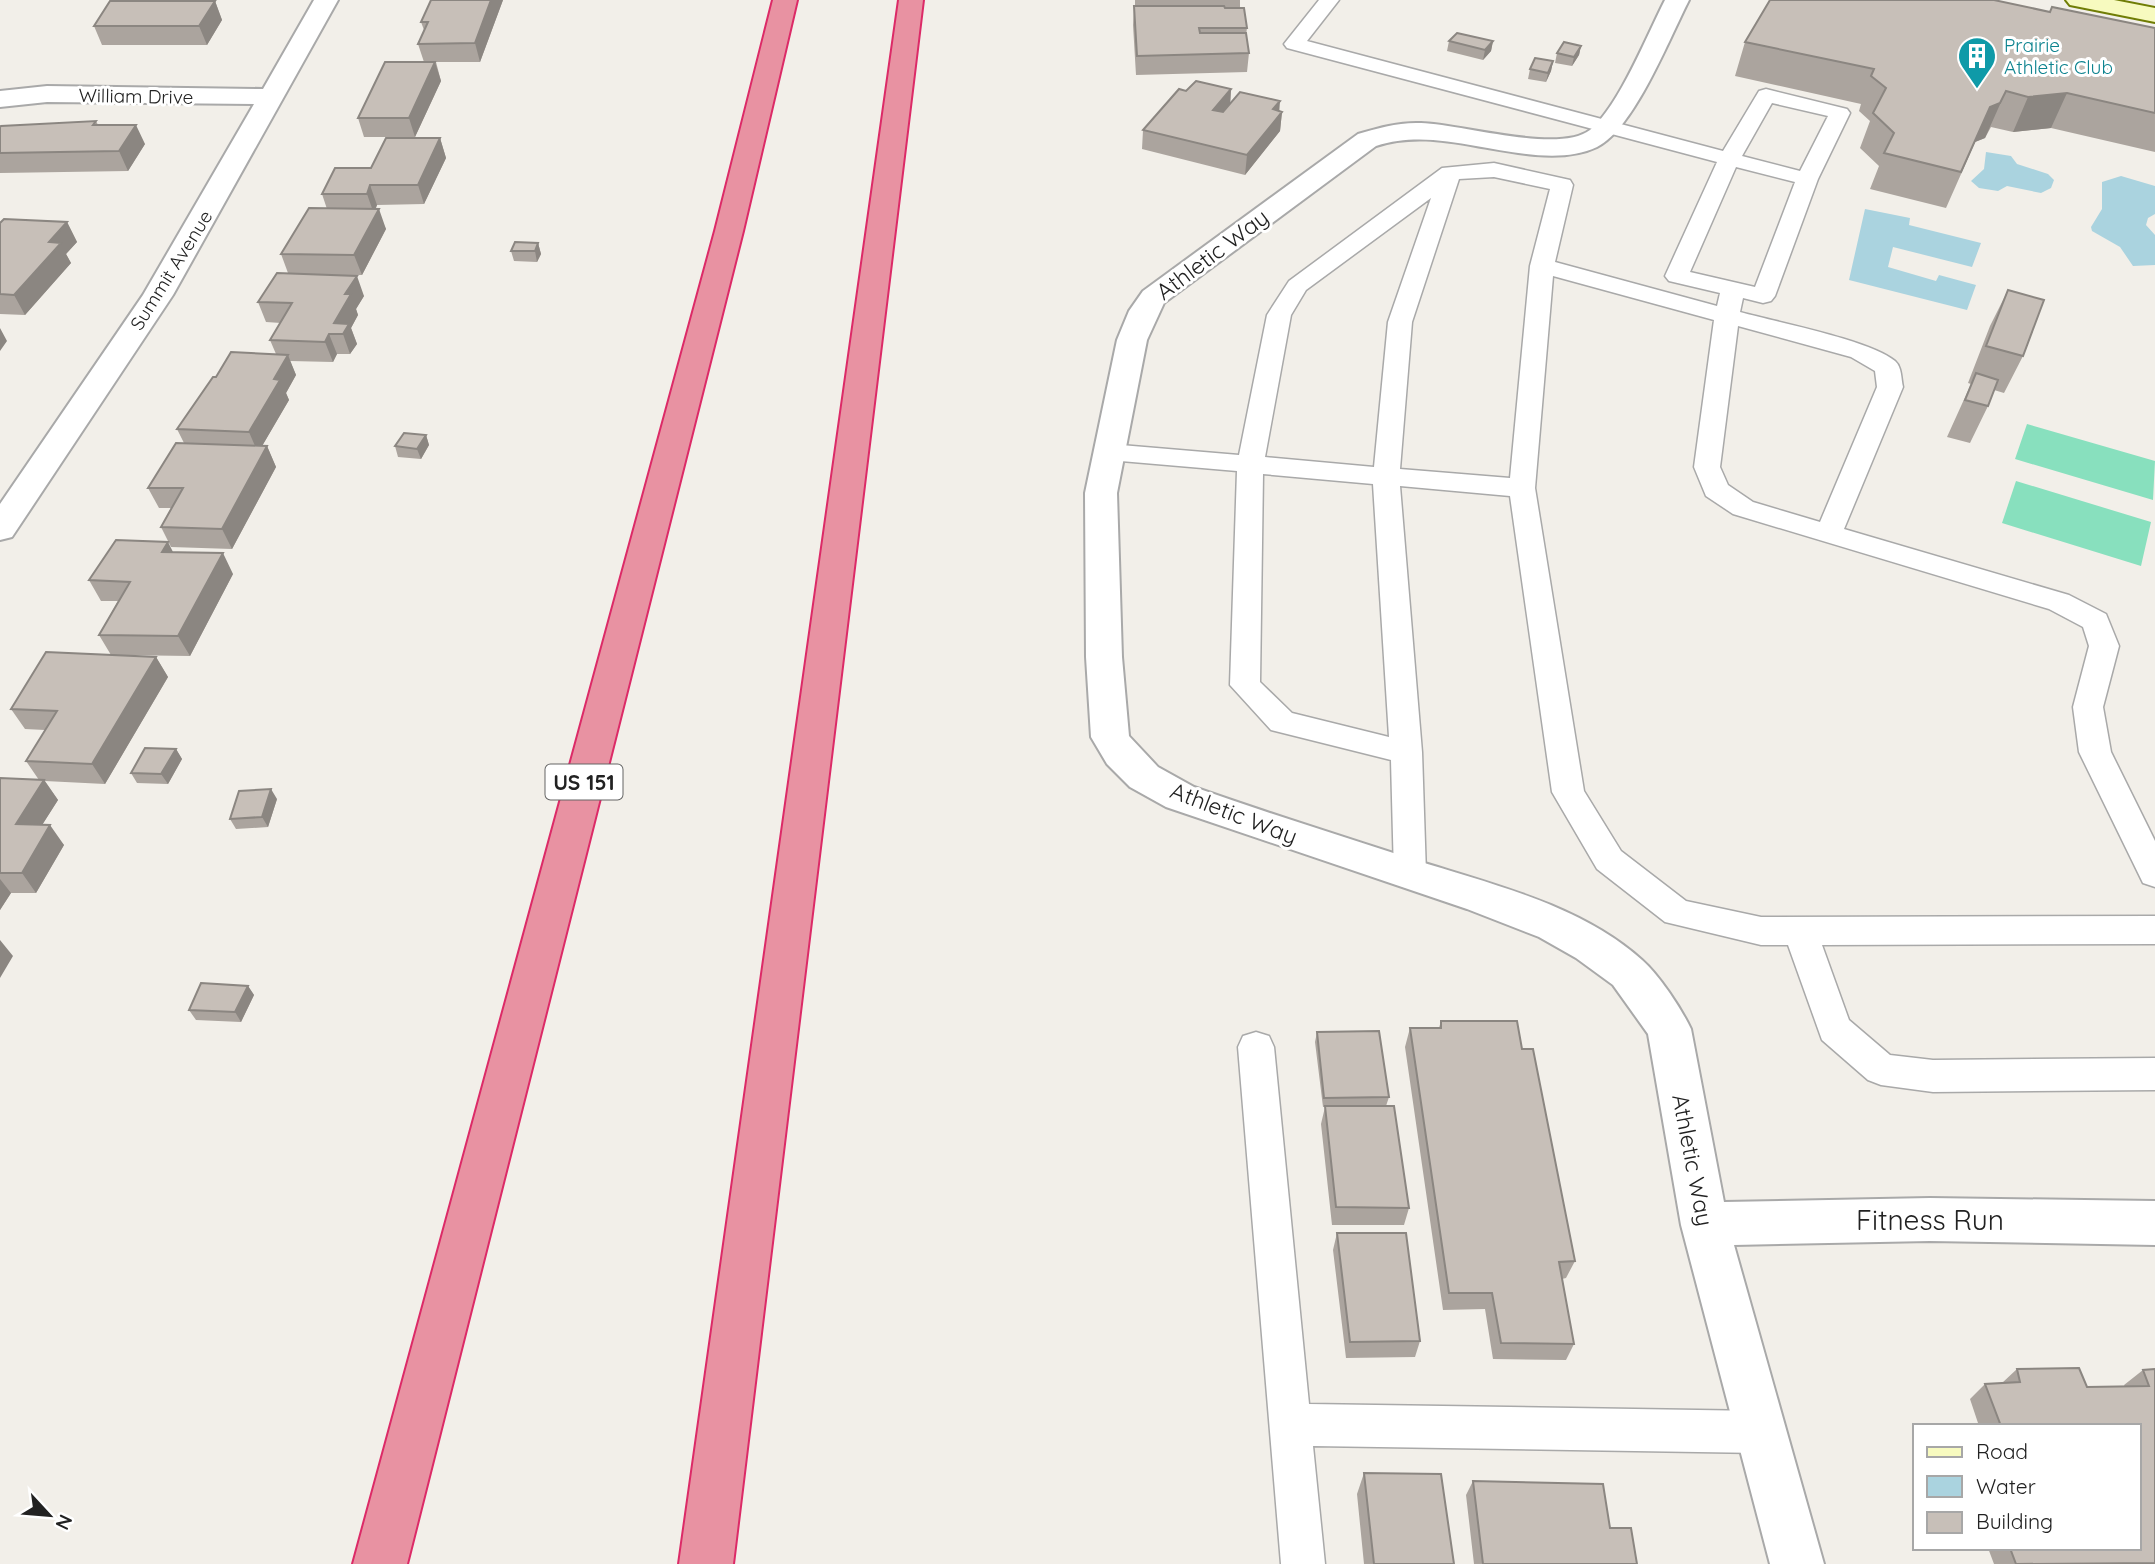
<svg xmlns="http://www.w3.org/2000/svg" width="2155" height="1564" font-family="Quicksand,sans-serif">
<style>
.pitch{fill:#88e0be}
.water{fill:#aad3df}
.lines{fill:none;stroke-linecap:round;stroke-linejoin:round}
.lane-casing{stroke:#a9a9a9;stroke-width:3}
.street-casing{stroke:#a9a9a9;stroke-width:4}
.secondary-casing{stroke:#707d05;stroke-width:4}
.highway-casing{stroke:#dc2a67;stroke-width:4}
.lane{fill:#fff;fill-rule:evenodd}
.street{fill:#fff;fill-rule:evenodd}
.secondary{fill:#f7fabf;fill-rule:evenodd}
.highway{fill:#e892a2;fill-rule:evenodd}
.wall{fill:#aba49e}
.shaded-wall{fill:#8b8681}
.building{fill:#c7bfb8;stroke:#8b8681;stroke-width:2}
.labels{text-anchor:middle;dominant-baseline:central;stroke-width:6;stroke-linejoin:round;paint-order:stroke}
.far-culture-label{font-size:19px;fill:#0d838f;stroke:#fff;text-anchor:start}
.far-street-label{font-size:19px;fill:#222;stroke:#fff}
.shield{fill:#fff;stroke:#646464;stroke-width:2}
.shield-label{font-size:21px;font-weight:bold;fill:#222}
.street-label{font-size:23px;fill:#222;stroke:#fff}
.near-street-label{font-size:28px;fill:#222;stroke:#fff}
</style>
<rect width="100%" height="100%" fill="#f2efe9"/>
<path class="pitch" d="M2027 424 2155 461 2153 500 2015 459Z
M2016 481 2151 522 2141 566 2002 523Z"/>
<path class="water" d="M1986 152 2011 156 2017 164 2048 174 2054 180 2051 188 2041 193 2007 186 1998 191 1979 188 1971 181 1984 169Z
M2121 176 2155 186V214L2148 218 2146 225 2155 235V265L2133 266 2120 247 2092 231 2091 227 2102 209V182Z
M1865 209 1910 218 1909 225 1981 243 1972 267 1893 247 1888 267 1936 281 1939 275 1976 285 1967 310 1849 280Z"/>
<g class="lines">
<defs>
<path id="lane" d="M1319 0H1339L1307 41 1723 151 1759 91 1766 89 1847 109 1850 113 1818 179 1775 296 1771 301 1763 303 1743 298 1740 312C1776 322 1870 340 1895 361 1902 367 1901 379 1903 387L1844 529 2069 595 2106 614 2119 646 2103 707 2111 752 2155 841V887L2143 883 2079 752 2073 707 2089 646 2083 627 2049 609 1733 514 1706 496 1694 467 1714 320 1553 276 1535 488 1584 791 1621 851 1686 901 1761 917 2155 916V944L1822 945 1849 1020 1890 1055 1933 1060 2155 1058V1090L1933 1092 1881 1085 1868 1080 1822 1040 1788 945H1761L1665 922 1597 869 1552 792 1510 496 1400 486 1422 752 1426 874 1422 883 1410 887 1398 883 1394 874 1391 760 1271 730 1230 685 1237 471 1109 460 1100 458 1096 452 1100 446 1109 444 1239 455 1267 315 1289 281 1442 168 1494 163 1570 180 1573 185 1555 262 1717 306 1720 293 1669 281 1665 276 1717 162 1287 48 1284 44ZM1772 103 1828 116 1800 171 1742 156ZM1736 167 1795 182 1755 287 1690 272ZM1494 177 1550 189 1530 266 1510 478 1400 469 1412 322 1459 179ZM1431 198 1388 322 1374 467 1265 457 1291 315 1306 290ZM1738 326 1851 357 1875 371 1877 387 1820 522 1753 502 1728 485 1720 467ZM1263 474 1373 484 1389 737 1292 713 1260 682Z
M1256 1032 1269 1036 1274 1047 1309 1404 1761 1411 1776 1417 1782 1432 1776 1447 1761 1453 1313 1446 1325 1564H1281L1238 1047 1243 1036Z"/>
<path id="street" d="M314 0H338L173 295 12 537 0 540V504L143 295 254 104 47 102 0 107V91L47 86 263 89Z
M1665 0H1689C1670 37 1634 129 1597 147 1562 164 1512 152 1476 146 1442 140 1410 135 1376 146L1164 303 1147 340 1117 493 1122 657 1129 736 1158 767 1194 787C1267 813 1341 836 1415 860 1491 884 1581 905 1642 960 1659 975 1681 1008 1691 1029L1724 1202 1930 1198 2155 1201V1245L1930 1241 1734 1245 1824 1564H1770L1681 1225 1648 1034 1613 985 1576 958 1539 937 1467 909 1166 807 1130 787 1107 764 1091 737 1086 657 1085 493 1117 340 1129 311 1143 291 1358 134C1378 128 1399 122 1421 123 1461 124 1559 154 1590 130 1619 106 1647 35 1665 0Z"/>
<path id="secondary" d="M2066 0H2114L2155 8V22L2070 5Z"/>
<path id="highway" d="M773 0H797L743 231 407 1564H353L715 231Z
M899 0H923L733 1564H679Z"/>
</defs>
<use href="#lane" class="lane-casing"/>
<use href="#street" class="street-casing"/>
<use href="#secondary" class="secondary-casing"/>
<use href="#highway" class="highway-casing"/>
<use href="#lane" class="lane"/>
<use href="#street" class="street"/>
<use href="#secondary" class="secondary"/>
<use href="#highway" class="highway"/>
</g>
<path class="wall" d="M431 0H503L480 62H436L441 81 415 137H364L358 118 424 62 418 44 424 30 421 22Z
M1135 0H1240V8L1247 28 1246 35 1249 53 1247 72 1136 75 1133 25 1134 6H1135Z
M215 1 222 20 207 45H102L94 26Z
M2050 12 2155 28V152L2051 128 2013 132 1991 127 1985 138 1975 142 1946 208 1870 189 1879 166 1860 148 1870 121 1859 111 1861 104 1735 76 1745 42Z
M1449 41H1493L1491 51 1483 60 1447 51Z
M1581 46 1579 55 1572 66 1555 63 1557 53Z
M1553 61 1551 71 1546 82 1528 79 1530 69Z
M1231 89 1230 103 1282 112 1280 131 1245 175 1142 149 1143 130 1186 91Z
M96 121 98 125 145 144 128 171 0 173V127Z
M440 138 446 158 424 204 377 205 375 209 386 229 362 275H330L364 296 356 309 358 315 351 328 357 344 350 354H337L333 362 290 361 296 375 286 393 289 400 262 446H267L276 467 232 549 171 547 161 527 171 508H159L148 488 184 443 177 429 216 377 276 354 270 340 281 323 266 322 258 302 288 273 281 254 327 209 322 194 371 168Z
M67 222 77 242 66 254 71 263 25 315 0 314V223Z
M538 243 541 254 537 262 514 261 511 251Z
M2008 290 2023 356 2004 393 1994 390 1988 406 1970 443 1947 437 1971 384 1968 383 1990 326Z
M426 435 429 445 421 459 398 457 395 446Z
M173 552 233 574 190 656 119 655 156 657 168 677 105 784 45 781 58 800 42 825 64 845 36 893H11L0 910V778L39 780 26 761 45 730 25 729 11 709 111 655 99 635 118 601H101L89 580Z
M176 749 182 759 168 784 137 783 131 773Z
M277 799 268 827 236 829 230 819Z
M248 986 254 995 241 1022 196 1020 189 1010Z
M1441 1021 1522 1049 1575 1261 1566 1278 1562 1279 1574 1344 1566 1360 1493 1359 1485 1309 1443 1310 1405 1047 1410 1028H1439Z
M1317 1032 1389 1097 1386 1106 1409 1208 1404 1225H1332L1321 1124 1325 1107H1323L1315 1042Z
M1337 1233 1420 1341 1415 1357 1346 1358 1333 1250Z
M2017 1369 2087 1387H2125L2124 1385 2143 1370 2155 1369V1564H1994L1988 1548H2139V1426H1979L1970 1399 1985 1384 2002 1383Z
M1364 1473 1454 1564H1364L1357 1494Z
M1473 1481 1610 1528 1637 1564H1474L1466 1495Z"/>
<path class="shaded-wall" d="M491 0H503L480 62 475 43Z
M215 1 222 20 207 45 199 26Z
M1493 41 1491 51 1483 60 1485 50Z
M1581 46 1579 55 1572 66 1574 57Z
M1553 61 1551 71 1546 82 1548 73Z
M435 62 441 81 415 137 409 118Z
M1231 89 1230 108 1212 129 1213 110Z
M2006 91 1985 138 1975 142 1946 208 1990 107Z
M2067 93 2051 128 2013 132 2028 97Z
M1280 101 1279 115 1282 112 1280 131 1245 175 1247 155 1273 109Z
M136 125 145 144 128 171 119 151Z
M440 138 446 158 424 204 418 185Z
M370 185 377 205 374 214 367 194Z
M379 209 386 229 362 275 354 255Z
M67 222 77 242 66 254 71 263 25 315 14 295 49 242Z
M538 243 541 254 537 262 535 251Z
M357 276 364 296 356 309 358 315 351 328 357 344 350 354 343 334 334 323 345 294Z
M0 328 7 341 0 351Z
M329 334 337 354 333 362 325 342Z
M288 355 296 375 286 393 289 400 258 453 249 432 274 379Z
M426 435 429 445 421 459 417 449Z
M267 446 276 467 232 549 222 529Z
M168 542 178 562 162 552Z
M223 553 233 574 190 656 178 636Z
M156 657 168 677 105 784 92 764Z
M176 749 182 759 168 784 161 774Z
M44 780 58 800 30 844 16 824Z
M271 789 277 799 268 827 262 817Z
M50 825 64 845 36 893 22 873Z
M0 879 11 893 0 910Z
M0 940 13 956 0 978Z
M248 986 254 995 241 1022 235 1012Z"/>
<path class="building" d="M431 0H491L475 43 418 44 428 22H421Z
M1770 0H1994L2050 12 2052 7 2155 28V113L2067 93 2028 97 2006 91 2000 103 1990 107 1961 172 1884 153 1894 133 1873 113 1886 88 1871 76 1874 69 1745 42Z
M110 1H215L199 26H94Z
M1134 6H1224L1225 8H1244L1247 28H1199L1200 33H1246L1249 53 1137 56Z
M1457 33 1493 41 1485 50 1449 41Z
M1564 42 1581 46 1574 57 1557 53Z
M1535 58 1553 61 1548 73 1530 69Z
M385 62H435L409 118H358Z
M1196 81 1231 89 1213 110 1223 112 1240 92 1280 101 1273 109 1282 112 1247 155 1143 130 1179 89 1186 91Z
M96 121 93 125H136L119 151 0 153V127L1 126Z
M386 138H440L418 185H370L367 194H322L335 168H371Z
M309 208 379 209 354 255 281 254Z
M4 219 67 222 49 242 61 243 14 295 0 294V223Z
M515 242 538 243 535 251H511Z
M277 273 357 276 345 294H351L334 323 349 324 343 334H329L325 342 270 340 292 303 258 302Z
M2008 290 2044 300 2023 356 1986 346Z
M231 352 288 355 274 379 280 380 249 432 177 429 213 377H216Z
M1976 373 1998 380 1988 406 1965 400Z
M404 433 426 435 417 449 395 446Z
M176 443 267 446 222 529 161 527 183 488H148Z
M116 540 168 542 162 552 223 553 178 636 99 635 130 582 89 580Z
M46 652 156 657 92 764 26 761 57 711 11 709Z
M145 748 176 749 161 774 131 773Z
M0 778 44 780 16 824 50 825 22 873H0Z
M271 789 262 817 230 819 239 791Z
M201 983 248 986 235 1012 189 1010Z
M1441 1021H1517L1522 1049H1533L1575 1261 1559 1262 1574 1344 1501 1343 1492 1293H1449L1410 1028H1441Z
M1379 1031 1389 1097 1324 1098 1317 1032Z
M1325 1106H1394L1409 1208 1336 1207Z
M1337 1233H1406L1420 1341 1350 1342Z
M2079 1368 2087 1387 2149 1386 2143 1370 2155 1369V1563L2016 1564 2010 1548H2139V1426H2001L1985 1384 2020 1382 2017 1369Z
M1364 1473 1441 1474 1454 1564H1374Z
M1473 1481 1603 1484 1610 1528H1631L1637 1564H1483Z"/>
<defs>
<symbol id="building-pin" viewBox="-11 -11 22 30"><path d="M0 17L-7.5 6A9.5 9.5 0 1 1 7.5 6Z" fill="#0f9aa8" stroke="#fff"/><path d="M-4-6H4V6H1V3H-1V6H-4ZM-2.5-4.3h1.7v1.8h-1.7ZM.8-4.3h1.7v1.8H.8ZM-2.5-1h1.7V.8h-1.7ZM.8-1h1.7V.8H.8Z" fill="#fff"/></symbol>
</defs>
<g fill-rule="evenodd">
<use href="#building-pin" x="1955" y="34" width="44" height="60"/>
</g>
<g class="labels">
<g class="far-culture-label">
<text x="2004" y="45">Prairie<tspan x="2004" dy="22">Athletic Club</tspan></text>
</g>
<g class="far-street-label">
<text transform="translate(136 96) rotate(1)">William Drive</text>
<text transform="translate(171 270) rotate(-58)">Summit Avenue</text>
</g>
<rect class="shield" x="545.5" y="764.5" width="77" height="35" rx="5"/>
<g class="shield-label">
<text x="584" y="782">US 151</text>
</g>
<g class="street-label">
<text transform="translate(1212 254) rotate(-37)">Athletic Way</text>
<text transform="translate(1234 813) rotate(21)">Athletic Way</text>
<text transform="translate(1693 1160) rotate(79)">Athletic Way</text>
</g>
<g class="near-street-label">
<text x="1930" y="1219">Fitness Run</text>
</g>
</g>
<rect x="1913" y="1424" width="228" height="126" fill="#ffffff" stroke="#a7a7a7" stroke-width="2"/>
<rect x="1927" y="1447" width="35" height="10" fill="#f7fabf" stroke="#a7a7a7" stroke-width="2"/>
<text x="1976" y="1459" font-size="21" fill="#222222">Road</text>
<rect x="1927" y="1476" width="35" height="21" fill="#aad3df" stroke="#a7a7a7" stroke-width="2"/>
<text x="1976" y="1494" font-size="21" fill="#222222">Water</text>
<rect x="1927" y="1512" width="35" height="21" fill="#c7bfb8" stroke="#a7a7a7" stroke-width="2"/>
<text x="1976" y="1529" font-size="21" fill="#222222">Building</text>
<g transform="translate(49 1515) rotate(116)" stroke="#ffffff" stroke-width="5" paint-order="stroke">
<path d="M0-5L12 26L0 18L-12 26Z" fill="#222222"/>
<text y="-10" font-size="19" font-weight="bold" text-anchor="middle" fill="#222222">N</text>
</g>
</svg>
